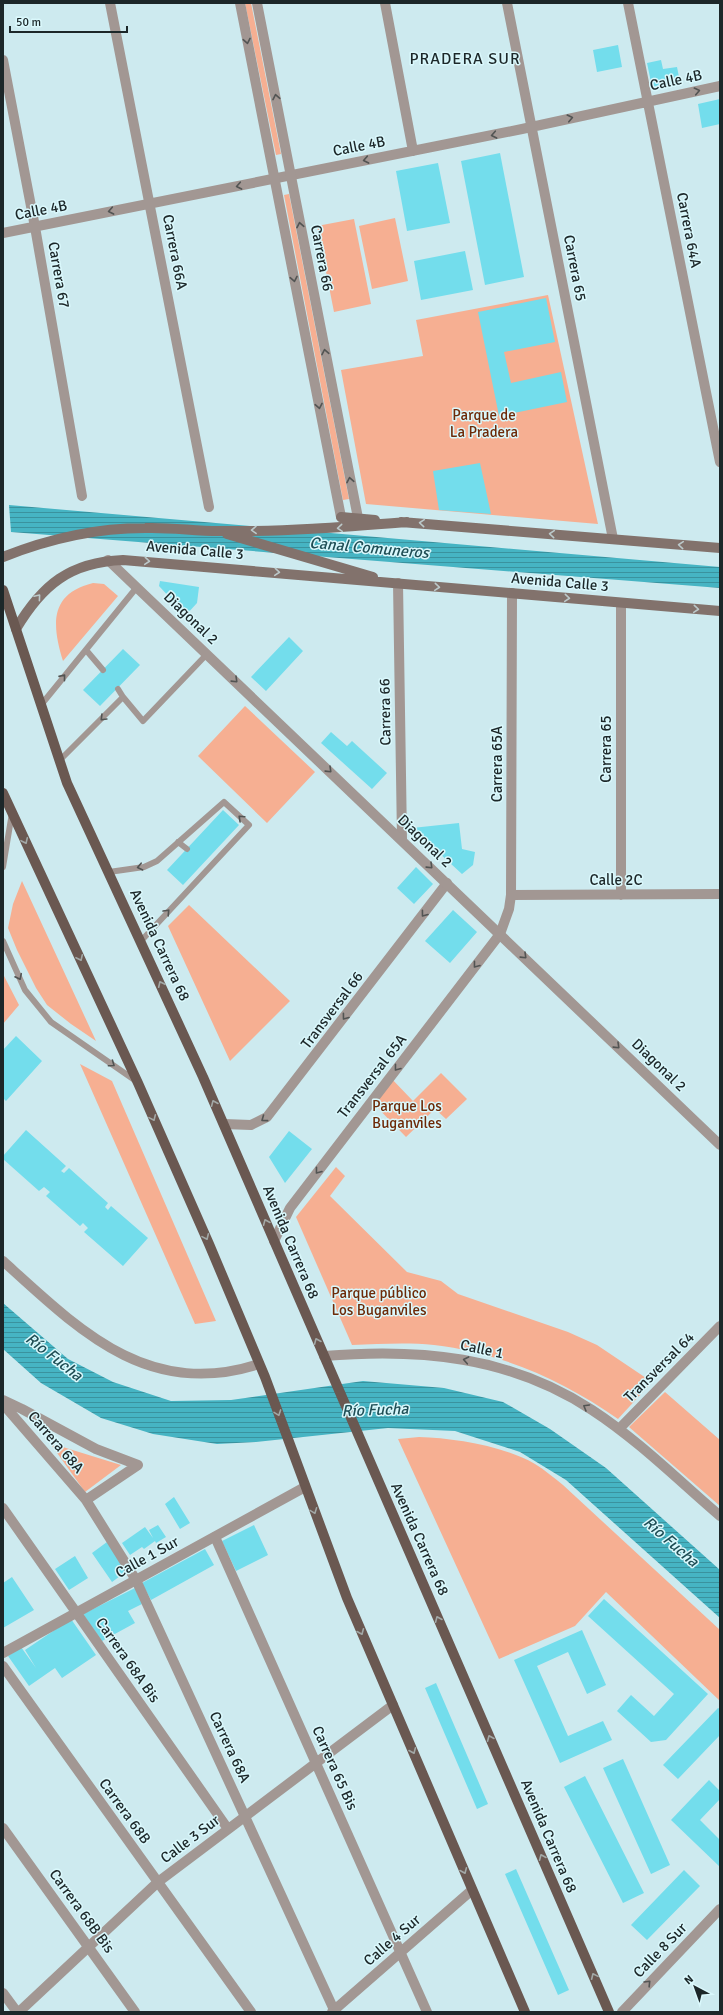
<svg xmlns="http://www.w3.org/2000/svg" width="723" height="2015" font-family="Signika,sans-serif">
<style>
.green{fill:#f6af92}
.water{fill:url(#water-rules)}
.building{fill:#73ddec}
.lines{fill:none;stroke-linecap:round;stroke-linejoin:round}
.service{stroke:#a29793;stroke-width:6}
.minor{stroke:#a29793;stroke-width:10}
.tertiary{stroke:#a29793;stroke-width:10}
.secondary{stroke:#82726c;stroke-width:10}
.primary{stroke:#6a5851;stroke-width:10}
.oneway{stroke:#525453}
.oneway2{stroke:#bbc9ca}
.oneway3{stroke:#a2a8a6}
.labels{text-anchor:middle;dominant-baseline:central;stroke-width:3;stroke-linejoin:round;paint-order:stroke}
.street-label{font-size:15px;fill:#1c2729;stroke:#daf8fc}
.park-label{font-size:15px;fill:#6d2a08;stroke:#daf8fc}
.neighbourhood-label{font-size:16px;letter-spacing:1px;fill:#1c2729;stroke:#daf8fc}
.water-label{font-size:16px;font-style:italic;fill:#1f4e55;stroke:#daf8fc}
</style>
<defs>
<pattern id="water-rules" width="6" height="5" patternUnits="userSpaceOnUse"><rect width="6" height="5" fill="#46b4c3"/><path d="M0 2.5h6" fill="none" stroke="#3a929e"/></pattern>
</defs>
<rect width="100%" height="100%" fill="#cdeaef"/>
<path class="green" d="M245 3H251L281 154 276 155Z
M289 194 349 499 343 500 284 195Z
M395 218 408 281 372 289 359 226Z
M354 219 371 304 334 312 317 226Z
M548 295 598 524 366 504 341 370 423 356 416 320Z
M93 583 104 584 118 596 63 661C52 625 49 594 93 583Z
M245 706 315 772 267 823 198 756Z
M22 881 96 1041 71 1024 47 1005 36 988 17 950 8 928 13 904Z
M189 905 290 1001 230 1061 168 926Z
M3 974 19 1005 3 1024Z
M80 1064 112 1081 216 1321 195 1324Z
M441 1073 467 1099 446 1119 435 1109 406 1137 369 1099 389 1076 413 1101Z
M336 1167 345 1176 330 1196 407 1272 441 1281 458 1294 568 1332 597 1345 652 1382 618 1419C563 1380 501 1353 434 1345 407 1342 379 1344 352 1345L296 1217Z
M665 1392 720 1440V1506L629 1427Z
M419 1437C454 1438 504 1446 535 1464 545 1470 554 1478 563 1485L720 1630V1701L606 1592 575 1626 499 1659 398 1439Z
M50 1443 121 1465 85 1492Z"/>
<path class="water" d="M9 505 720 567V588L11 532Z
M3 1303 68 1359 113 1382 171 1401 231 1400 363 1381 444 1388 503 1402 550 1429 606 1468 720 1570V1618L566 1480 520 1452 455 1431 388 1428 256 1442 217 1444 153 1434 101 1418 41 1383 3 1349Z"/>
<path class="building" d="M618 45 622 67 597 72 593 50Z
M661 60 663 69 677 67 680 82 652 87 647 63Z
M720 99V124L702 128 698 104Z
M500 153 524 277 485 285 461 161Z
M438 163 450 223 407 231 396 171Z
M465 251 473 290 421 300 414 261Z
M546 298 555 342 504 352 511 383 561 372 567 402 499 416 478 312Z
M480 463 491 514 439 510 433 471Z
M160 581 199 587 197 603 186 615 159 586Z
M289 637 303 651 266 691 251 677Z
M123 649 140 665 100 706 83 690Z
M331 732 347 746 352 741 387 773 372 789 321 743Z
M223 810 239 825 183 885 167 870Z
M459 823 462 849 475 852 473 865 462 874 412 828Z
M416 867 433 884 414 904 397 888Z
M453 910 477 932 450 963 425 941Z
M16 1036 42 1061 6 1101 3 1098V1050Z
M26 1130 66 1166 61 1171 64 1173 69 1168 108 1203 105 1207 108 1210 111 1206 148 1238 123 1266 84 1232 88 1228 83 1223 80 1226 46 1196 50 1192 44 1187 39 1191 3 1159V1156Z
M289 1131 312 1149 285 1183 269 1157Z
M174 1497 190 1523 180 1529 165 1504Z
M158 1525 166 1537 156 1543 155 1541 144 1549 142 1547 130 1555 122 1543 145 1527 153 1538 149 1530Z
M254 1525 268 1555 236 1571 222 1541Z
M107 1542 127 1571 112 1582 92 1553Z
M205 1549 214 1565 151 1600 142 1583Z
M75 1556 88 1578 69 1590 55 1569Z
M12 1577 34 1610 3 1628V1583Z
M135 1588 142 1604 128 1611 135 1623 102 1641 83 1614Z
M604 1599 708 1694 666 1740 651 1742 617 1711 631 1695 654 1716 674 1694 588 1616Z
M71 1619 96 1655 62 1678 55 1668 29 1686 8 1656 21 1647 36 1668 25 1650Z
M582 1630 606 1685 587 1694 568 1652 537 1666 568 1736 603 1721 612 1740 560 1763 514 1660Z
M436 1683 488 1804 477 1809 425 1688Z
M718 1708 720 1709V1735L678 1779 663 1765Z
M623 1759 670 1865 651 1874 603 1768Z
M585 1776 644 1893 623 1903 564 1787Z
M709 1780 720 1791V1799L700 1820 720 1840V1867L671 1820Z
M516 1869 569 1990 558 1995 505 1874Z
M684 1870 700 1886 647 1940 631 1925Z"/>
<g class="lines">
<path class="service" d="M86 650 103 670
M123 697 143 721 207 654
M41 705 137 587
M59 761 123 697 118 689
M178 842 187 849
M3 867 12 813
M109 872 144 867 157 861 224 802 249 825 141 941
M3 941 25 990 51 1022 136 1081"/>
<path class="minor" d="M110 3 209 507
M385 3 413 151
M507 3 613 539
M628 3 720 462
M3 60 35 227 82 496
M3 233 522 129 720 86
M398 583 402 839
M621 603V895
M511 895 720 894
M224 1124 251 1125 267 1117 447 883
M274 1241 290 1208 500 934 509 909 511 895 512 593
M3 1261C79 1330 148 1400 259 1364
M324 1356C419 1348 510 1356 592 1410 638 1440 678 1480 720 1516
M3 1400 22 1409 96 1449 138 1465
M3 1404 86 1500 136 1580 335 2012
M619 1429 720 1326
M86 1500 138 1465
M3 1508 228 1829
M215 1537 427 2012
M3 1666 251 2012
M3 1828 135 2012
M3 1993 17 2012
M19 2012 158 1882 393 1705
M332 2012 472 1890"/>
<path class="tertiary" d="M240 3 341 517
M257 3 358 518
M108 560 720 1145
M3 1653 305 1487
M622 2012 720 1909"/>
<path class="secondary" d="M341 517 375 520
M401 522 720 548
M227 534 373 577
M3 557C48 539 97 528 145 528 170 527 194 531 218 531 281 532 344 527 407 522
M16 629C42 585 70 562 123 560L720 611"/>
<path class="primary" d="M3 590 67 783 203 1077 609 2012
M3 793 138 1083 209 1244 265 1377 347 1598 525 2012"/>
</g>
<defs><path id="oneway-chevron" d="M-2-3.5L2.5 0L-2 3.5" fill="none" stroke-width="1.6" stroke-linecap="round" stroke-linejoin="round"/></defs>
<g class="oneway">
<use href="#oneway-chevron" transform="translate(247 41) rotate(79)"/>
<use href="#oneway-chevron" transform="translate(697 91) rotate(-12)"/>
<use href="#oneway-chevron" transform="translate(276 97) rotate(-101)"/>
<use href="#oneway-chevron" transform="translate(570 118) rotate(-13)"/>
<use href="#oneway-chevron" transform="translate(494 135) rotate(169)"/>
<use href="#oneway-chevron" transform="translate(366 160) rotate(169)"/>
<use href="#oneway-chevron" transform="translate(239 186) rotate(169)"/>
<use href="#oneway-chevron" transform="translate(111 211) rotate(169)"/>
<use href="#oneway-chevron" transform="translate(300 225) rotate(-101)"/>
<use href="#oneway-chevron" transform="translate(294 279) rotate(79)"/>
<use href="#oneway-chevron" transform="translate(325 352) rotate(-101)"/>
<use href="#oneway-chevron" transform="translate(319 406) rotate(79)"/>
<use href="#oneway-chevron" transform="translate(350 480) rotate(-101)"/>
<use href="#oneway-chevron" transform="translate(63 677) rotate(-51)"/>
<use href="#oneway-chevron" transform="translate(235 680) rotate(44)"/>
<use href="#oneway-chevron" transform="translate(103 718) rotate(135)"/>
<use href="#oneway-chevron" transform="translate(329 770) rotate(44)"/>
<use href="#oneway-chevron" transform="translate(241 818) rotate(-137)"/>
<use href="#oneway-chevron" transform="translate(430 866) rotate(44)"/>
<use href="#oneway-chevron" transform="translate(140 867) rotate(167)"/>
<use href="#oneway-chevron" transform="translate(167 912) rotate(-47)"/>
<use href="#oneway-chevron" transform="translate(424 914) rotate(127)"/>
<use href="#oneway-chevron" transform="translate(524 956) rotate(44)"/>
<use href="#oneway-chevron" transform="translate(476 965) rotate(128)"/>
<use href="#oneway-chevron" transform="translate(19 977) rotate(64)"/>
<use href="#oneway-chevron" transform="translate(345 1017) rotate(127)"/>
<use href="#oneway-chevron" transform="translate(617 1046) rotate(44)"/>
<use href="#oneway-chevron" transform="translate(112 1064) rotate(35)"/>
<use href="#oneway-chevron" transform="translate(397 1068) rotate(128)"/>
<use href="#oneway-chevron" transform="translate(264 1119) rotate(144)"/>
<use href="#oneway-chevron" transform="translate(318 1171) rotate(128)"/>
<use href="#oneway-chevron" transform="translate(466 1360) rotate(-169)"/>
<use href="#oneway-chevron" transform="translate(586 1407) rotate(-150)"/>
<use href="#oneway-chevron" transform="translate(648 1983) rotate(-46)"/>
</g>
<g class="oneway2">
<use href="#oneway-chevron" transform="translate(422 523) rotate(-175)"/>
<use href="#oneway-chevron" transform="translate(340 528) rotate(175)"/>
<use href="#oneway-chevron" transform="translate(254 530) rotate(179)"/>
<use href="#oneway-chevron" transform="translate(552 534) rotate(-175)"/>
<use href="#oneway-chevron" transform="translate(681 545) rotate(-175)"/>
<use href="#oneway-chevron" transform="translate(147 561) rotate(5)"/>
<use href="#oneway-chevron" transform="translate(277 572) rotate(5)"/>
<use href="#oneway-chevron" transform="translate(437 587) rotate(5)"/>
<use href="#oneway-chevron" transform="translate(38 597) rotate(-50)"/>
<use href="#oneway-chevron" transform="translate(567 598) rotate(5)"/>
<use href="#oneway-chevron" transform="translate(696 609) rotate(5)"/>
</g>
<g class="oneway3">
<use href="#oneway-chevron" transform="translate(25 841) rotate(65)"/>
<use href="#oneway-chevron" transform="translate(80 958) rotate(65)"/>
<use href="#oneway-chevron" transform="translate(161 984) rotate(-115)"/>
<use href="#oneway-chevron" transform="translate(214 1103) rotate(-113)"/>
<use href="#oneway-chevron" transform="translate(153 1118) rotate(66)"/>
<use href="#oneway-chevron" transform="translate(266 1222) rotate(-113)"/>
<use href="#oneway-chevron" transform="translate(206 1237) rotate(66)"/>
<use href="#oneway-chevron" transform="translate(317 1341) rotate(-113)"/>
<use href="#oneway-chevron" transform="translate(278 1413) rotate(70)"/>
<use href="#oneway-chevron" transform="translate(314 1511) rotate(69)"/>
<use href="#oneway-chevron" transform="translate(438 1619) rotate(-113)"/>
<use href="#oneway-chevron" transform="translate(361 1632) rotate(67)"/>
<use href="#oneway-chevron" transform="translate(490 1738) rotate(-113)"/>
<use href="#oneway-chevron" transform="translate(413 1751) rotate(67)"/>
<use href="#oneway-chevron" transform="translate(542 1857) rotate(-113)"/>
<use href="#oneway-chevron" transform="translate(464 1871) rotate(67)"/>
<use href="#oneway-chevron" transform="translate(594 1976) rotate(-114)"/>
</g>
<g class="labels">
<g class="street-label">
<text transform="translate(676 80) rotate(-12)">Calle 4B</text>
<text transform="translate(359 146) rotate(-11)">Calle 4B</text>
<text transform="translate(41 210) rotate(-11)">Calle 4B</text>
<text transform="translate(689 230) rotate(79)">Carrera 64A</text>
<text transform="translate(175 252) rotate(79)">Carrera 66A</text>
<text transform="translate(322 258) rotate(79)">Carrera 66</text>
<text transform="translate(575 268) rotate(79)">Carrera 65</text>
<text transform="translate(59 275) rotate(80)">Carrera 67</text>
<text transform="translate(195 550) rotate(5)">Avenida Calle 3</text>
<text transform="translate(560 582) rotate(5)">Avenida Calle 3</text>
<text transform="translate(191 618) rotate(44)">Diagonal 2</text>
<text transform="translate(385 712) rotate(-91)">Carrera 66</text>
<text transform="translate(606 749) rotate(-90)">Carrera 65</text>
<text transform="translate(497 764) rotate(-90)">Carrera 65A</text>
<text transform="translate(425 841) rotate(44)">Diagonal 2</text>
<text x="616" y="880">Calle 2C</text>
<text transform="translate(160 945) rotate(65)">Avenida Carrera 68</text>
<text transform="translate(332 1010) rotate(-53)">Transversal 66</text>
<text transform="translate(659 1065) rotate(44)">Diagonal 2</text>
<text transform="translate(372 1076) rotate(-52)">Transversal 65A</text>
<text transform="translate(291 1242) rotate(67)">Avenida Carrera 68</text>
<text transform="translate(482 1349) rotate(12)">Calle 1</text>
<text transform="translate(659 1367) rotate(-45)">Transversal 64</text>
<text transform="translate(56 1442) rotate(49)">Carrera 68A</text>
<text transform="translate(420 1539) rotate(66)">Avenida Carrera 68</text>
<text transform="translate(147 1557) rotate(-29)">Calle 1 Sur</text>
<text transform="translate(128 1660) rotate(55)">Carrera 68A Bis</text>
<text transform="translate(230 1747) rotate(65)">Carrera 68A</text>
<text transform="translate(335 1768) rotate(66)">Carrera 65 Bis</text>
<text transform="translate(125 1811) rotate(54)">Carrera 68B</text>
<text transform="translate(549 1836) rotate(67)">Avenida Carrera 68</text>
<text transform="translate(190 1839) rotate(-37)">Calle 3 Sur</text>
<text transform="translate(82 1911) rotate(54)">Carrera 68B Bis</text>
<text transform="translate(392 1940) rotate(-41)">Calle 4 Sur</text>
<text transform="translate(660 1950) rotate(-46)">Calle 8 Sur</text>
</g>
<g class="park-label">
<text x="484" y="415">Parque de<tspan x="484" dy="17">La Pradera</tspan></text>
<text x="407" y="1106">Parque Los<tspan x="407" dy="17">Buganviles</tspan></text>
<text x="379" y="1293">Parque público<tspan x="379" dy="17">Los Buganviles</tspan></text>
</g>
<g class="neighbourhood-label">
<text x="465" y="59">PRADERA SUR</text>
</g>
<g class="water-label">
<text transform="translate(369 548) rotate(5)">Canal Comuneros</text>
<text transform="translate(54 1357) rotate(38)">Río Fucha</text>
<text transform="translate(375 1410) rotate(-2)">Río Fucha</text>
<text transform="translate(671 1542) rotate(41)">Río Fucha</text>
</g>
</g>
<rect width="723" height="2015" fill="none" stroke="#1c2729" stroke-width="8"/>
<g transform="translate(695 1987) rotate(319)" stroke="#daf8fc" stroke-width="3" paint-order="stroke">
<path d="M0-3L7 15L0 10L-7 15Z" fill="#1c2729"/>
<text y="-6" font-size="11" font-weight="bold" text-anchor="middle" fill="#1c2729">N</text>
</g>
<path d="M10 26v6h117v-6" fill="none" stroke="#1c2729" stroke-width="2"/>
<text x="16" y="26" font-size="12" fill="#1c2729" stroke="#daf8fc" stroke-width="3" paint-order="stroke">50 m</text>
</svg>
